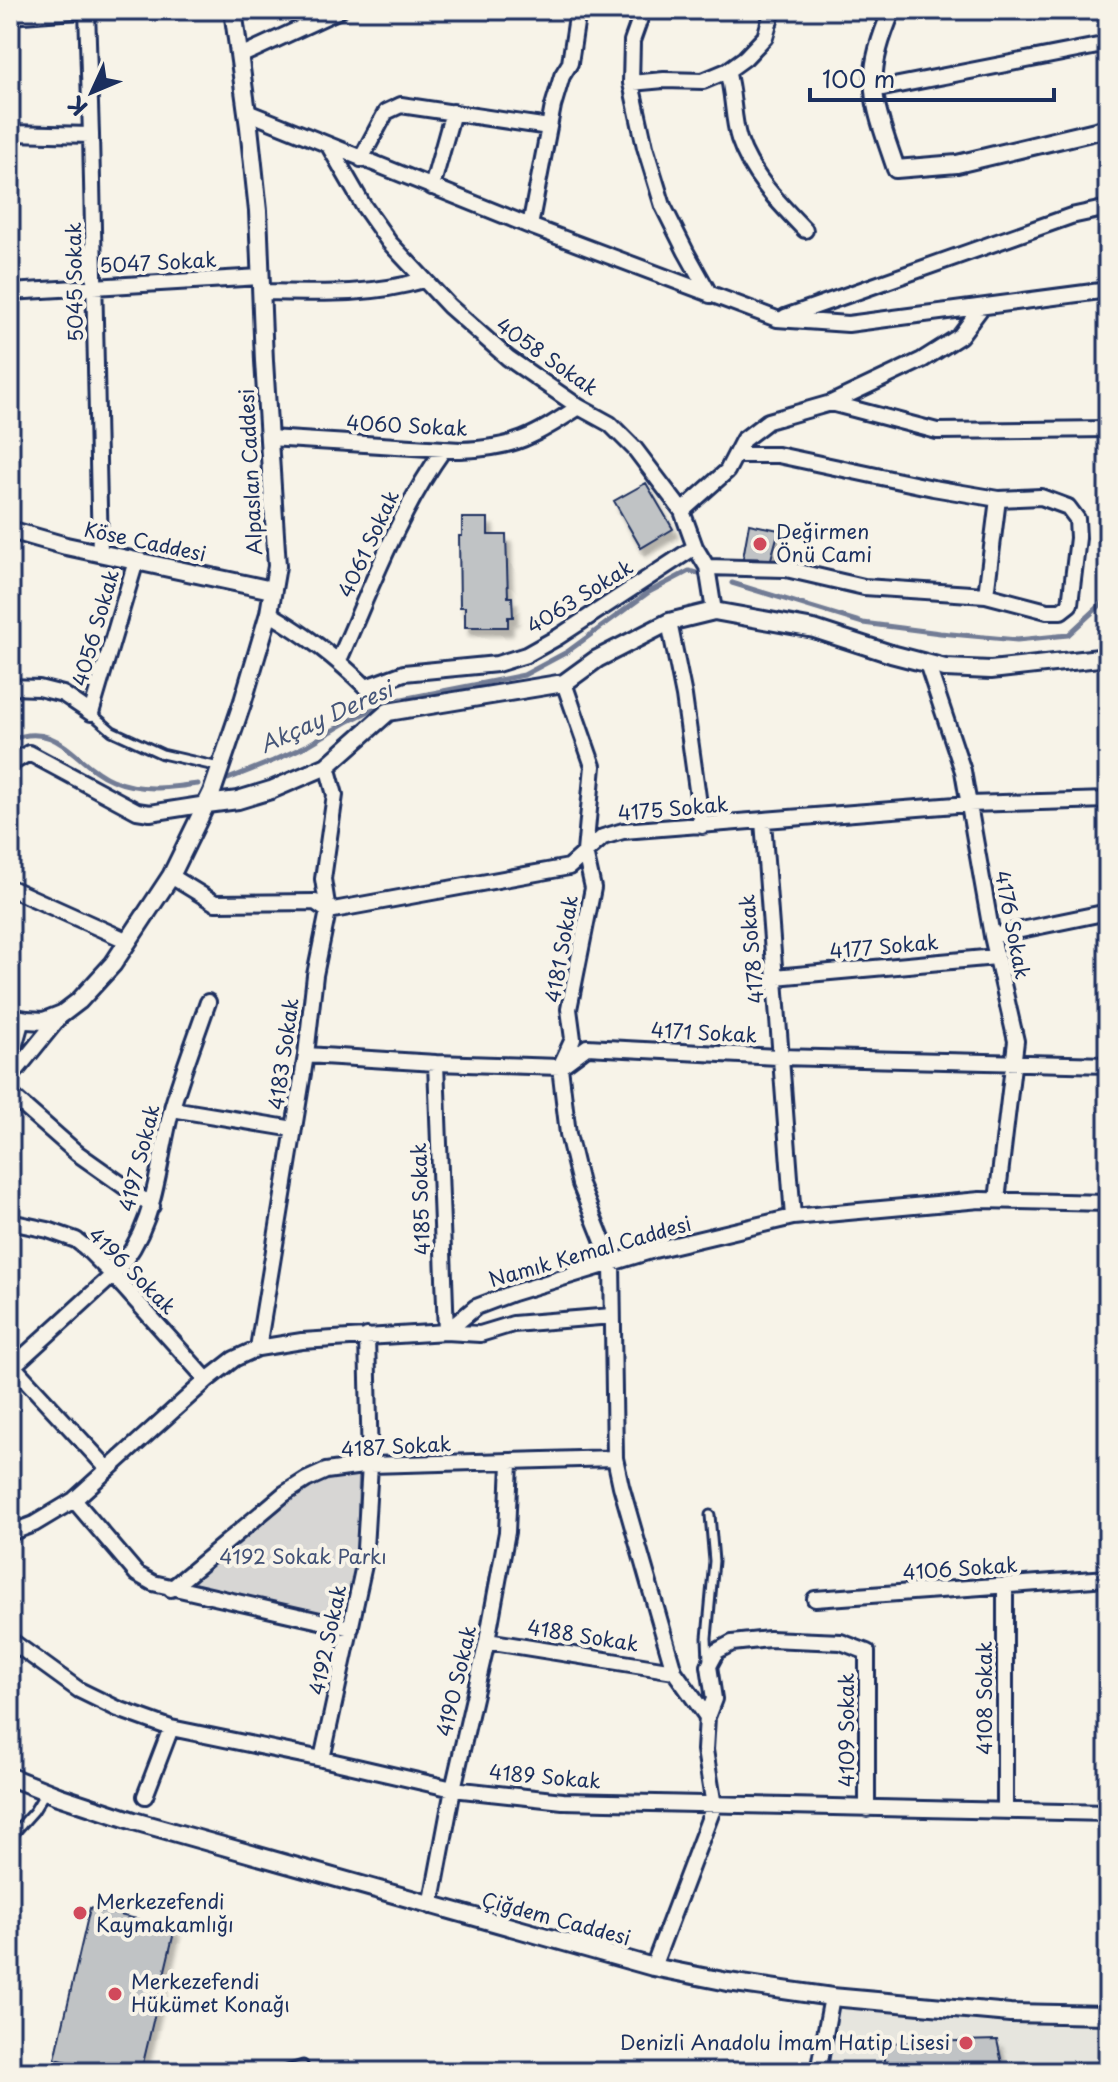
<svg xmlns="http://www.w3.org/2000/svg" width="1118" height="2082" viewBox="0 0 1118 2082" font-family="'Playpen Sans',sans-serif">
<style>
.built{fill:#e6e5de}
.green{fill:#d7d6d4;stroke:#798299;stroke-width:2}
.lines{fill:none;stroke-linecap:round;stroke-linejoin:round}
.stream{stroke:#727c95;stroke-width:5}
.building{fill:#c0c3c5;stroke:#1b2f5e;stroke-width:2;filter:url(#shadow)}
.service-casing{stroke:#1b2f5e;stroke-width:13}
.minor-casing{stroke:#1b2f5e;stroke-width:20}
.tertiary-casing{stroke:#1b2f5e;stroke-width:22}
.service{stroke:#f7f3e8;stroke-width:7}
.minor{stroke:#f7f3e8;stroke-width:14}
.tertiary{stroke:#f7f3e8;stroke-width:16}
.poi-dot{fill:#d1495b;stroke:#f7f3e8;stroke-width:3}
.labels{text-anchor:middle;stroke-width:8;stroke-linejoin:round;paint-order:stroke}
.street-label{font-size:20px;fill:#1b2f5e;stroke:#f7f3e8}
.poi-label{font-size:20px;fill:#1b2f5e;stroke:#f7f3e8;text-anchor:start}
.park-label{font-size:20px;fill:#415076;stroke:#f7f3e8}
.water-label{font-size:22px;font-style:italic;fill:#465679;stroke:#f7f3e8}
</style>
<defs>
<filter id="shadow"><feDropShadow dx="4.5" dy="8" stdDeviation="2" flood-color="#0004"/></filter>
</defs>
<rect width="100%" height="100%" fill="#f7f3e8"/>
<filter id="ink" filterUnits="userSpaceOnUse"><feTurbulence type="fractalNoise" baseFrequency=".0125" numOctaves="2"/><feDisplacementMap in="SourceGraphic" scale="16" xChannelSelector="R" yChannelSelector="G"/><feConvolveMatrix kernelMatrix="1 2 1 2 8 2 1 2 1" color-interpolation-filters="sRGB"/></filter>
<g filter="url(#ink)">
<path class="built" d="M832 1997 1108 2014V2072H818Z"/>
<path class="green" d="M354 1474 359 1477 357 1562 346 1612 337 1618 331 1617 197 1588 192 1582 294 1497 327 1477Z"/>
<g class="lines">
<path class="stream" d="M732 583 863 623 940 633 1017 640 1068 635 1108 598
M10 740C59 719 75 765 112 780 141 792 168 788 198 784
M228 779 273 761 308 745 347 722 387 702 524 675 567 652 649 592 689 571 696 573"/>
</g>
<path class="building" d="M646 483 673 529 641 548 614 501Z
M462 518H488V535H506L508 597H512L513 617H508V627H465V607H460L459 536H462Z
M749 524 779 530 771 559 743 558Z
M90 1908 175 1928 141 2072H112L55 2059Z
M997 2040 1003 2068 925 2065V2072H884V2043Z"/>
<g class="lines">
<defs>
<path id="service" d="M91 713 112 731 162 754 219 767
M708 1660 707 1638 714 1561 710 1515
M10 1838 34 1811 46 1791
M204 2072 206 2070 237 2072
M267 2072 284 2071 303 2065"/>
<path id="minor" d="M87 10 91 135 100 553
M643 10 632 41 631 83 645 147 663 206 686 252 710 295
M10 16 88 10
M240 56 340 10
M727 71C734 93 732 117 739 139 751 175 779 203 805 230
M631 83 664 80 703 81 727 71 745 58 765 37 773 10
M873 90 1108 44
M247 112 530 226 777 319 848 324 1108 290
M10 133 91 135
M329 146 363 205 389 242 449 306 508 358 579 407 610 424 635 449 682 511 695 547 707 567 714 611
M361 159 386 112 401 105 549 127
M432 187 453 112
M530 226 553 106 562 76 570 63 578 10
M10 292 260 277
M261 292C315 293 371 296 423 280
M785 317 1071 216 1108 208
M831 403 937 431 1108 429
M269 438 460 450C516 448 534 436 579 407
M682 511 727 471 743 440 768 421 831 403 922 360 960 336 981 308
M707 567 786 569 864 587 986 595 1047 611H1061L1070 604 1078 538 1077 519 1068 507 1041 497 998 499 933 488 778 455H736
M986 595 998 499
M269 613C307 636 334 656 366 687L404 673 497 664 526 655 558 637 695 547
M669 622 684 696 702 826
M339 660C371 588 398 513 444 449
M927 663 963 771 992 936 1016 1041 997 1200
M564 683 593 766 585 852 593 888 569 1009 573 1039 560 1067 568 1134 580 1184 612 1264 615 1458 621 1486 674 1671 707 1717 705 1750 714 1806 653 1967
M10 687 39 688 63 694 91 713 136 561
M10 764 29 753 137 811 150 813 207 804
M763 821 793 1217
M171 876 215 903 315 902 328 911 569 867 603 837 623 831 969 804 1108 800
M10 888 128 941
M992 936 1108 912
M775 977 996 957
M306 1055 436 1063 560 1067 587 1047 779 1057 1108 1065
M10 1061 22 1019
M436 1063 446 1332 480 1334 513 1324 612 1316
M10 1078 62 1014
M10 1094 77 1153 152 1206
M172 1109 294 1129
M10 1222 48 1230 76 1240 85 1247 113 1275 207 1380
M258 1348 306 1055 315 975 328 911 323 879 335 795 327 766
M13 1366 108 1469
M10 1369 113 1275C158 1226 156 1168 172 1108 182 1073 196 1037 208 1002
M74 1500 137 1574 153 1583 351 1628
M10 1533 34 1524 74 1500 207 1380 234 1359 258 1348 302 1341 446 1332 476 1307 513 1293 654 1250 793 1217 980 1200 1108 1203
M171 1589 284 1494 306 1480 326 1471 370 1465 615 1458
M815 1599 1108 1578
M10 1640 79 1690 118 1709 171 1728 322 1759 453 1789 563 1801 1108 1813
M487 1641 674 1671
M707 1717 714 1699 709 1666 717 1651 732 1643 769 1639 841 1642 867 1652V1809
M322 1759 364 1565 370 1465 367 1336
M145 1796 171 1728
M1005 1811V1586
M431 1906 453 1789 487 1641 507 1532 510 1463
M818 2072 832 1997"/>
<path id="tertiary" d="M892 10C882 34 871 63 874 90 875 112 889 147 896 169L957 164 1108 128
M10 530 66 546 272 590
M207 804 238 800 271 790 327 766 388 712 564 683 597 659 669 622 714 611 814 629 891 654 945 668 991 670 1108 657
M10 1017 27 1020 44 1021 62 1014 79 1001 113 964 171 876 212 792 243 701 269 613 277 566 264 361 258 211 249 127 233 10
M10 1777 58 1796 134 1821 653 1967 728 1982 832 1997 1010 2013 1108 2015"/>
</defs>
<use href="#service" class="service-casing"/>
<use href="#minor" class="minor-casing"/>
<use href="#tertiary" class="tertiary-casing"/>
<use href="#service" class="service"/>
<use href="#minor" class="minor"/>
<use href="#tertiary" class="tertiary"/>
</g>
</g>
<g class="poi-dot">
<circle cx="760" cy="544" r="8"/>
<circle cx="80" cy="1913" r="8"/>
<circle cx="115" cy="1994" r="8"/>
<circle cx="966" cy="2043" r="8"/>
</g>
<g class="labels">
<g class="street-label">
<text transform="translate(158 263) rotate(-3)" y="7">5047 Sokak</text>
<text transform="translate(75 282) rotate(-91)" y="7">5045 Sokak</text>
<text transform="translate(547 357) rotate(35)" y="7">4058 Sokak</text>
<text transform="translate(407 426) rotate(3)" y="7">4060 Sokak</text>
<text transform="translate(251 472) rotate(-93)" y="7">Alpaslan Caddesi</text>
<text transform="translate(145 542) rotate(12)" y="7">Köse Caddesi</text>
<text transform="translate(369 544) rotate(-65)" y="7">4061 Sokak</text>
<text transform="translate(580 597) rotate(-32)" y="7">4063 Sokak</text>
<text transform="translate(96 628) rotate(-74)" y="7">4056 Sokak</text>
<text transform="translate(673 809) rotate(-5)" y="7">4175 Sokak</text>
<text transform="translate(1012 925) rotate(79)" y="7">4176 Sokak</text>
<text transform="translate(884 947) rotate(-5)" y="7">4177 Sokak</text>
<text transform="translate(562 949) rotate(-80)" y="7">4181 Sokak</text>
<text transform="translate(752 949) rotate(-95)" y="7">4178 Sokak</text>
<text transform="translate(704 1033) rotate(3)" y="7">4171 Sokak</text>
<text transform="translate(284 1054) rotate(-82)" y="7">4183 Sokak</text>
<text transform="translate(140 1158) rotate(-76)" y="7">4197 Sokak</text>
<text transform="translate(421 1199) rotate(-92)" y="7">4185 Sokak</text>
<text transform="translate(590 1252) rotate(-16)" y="7">Namık Kemal Caddesi</text>
<text transform="translate(132 1271) rotate(45)" y="7">4196 Sokak</text>
<text transform="translate(396 1447) rotate(-3)" y="7">4187 Sokak</text>
<text transform="translate(960 1569) rotate(-4)" y="7">4106 Sokak</text>
<text transform="translate(583 1636) rotate(9)" y="7">4188 Sokak</text>
<text transform="translate(328 1640) rotate(-78)" y="7">4192 Sokak</text>
<text transform="translate(457 1681) rotate(-77)" y="7">4190 Sokak</text>
<text transform="translate(985 1698) rotate(-90)" y="7">4108 Sokak</text>
<text transform="translate(847 1730) rotate(-90)" y="7">4109 Sokak</text>
<text transform="translate(545 1777) rotate(5)" y="7">4189 Sokak</text>
<text transform="translate(556 1919) rotate(15)" y="7">Çiğdem Caddesi</text>
</g>
<g class="poi-label">
<text x="776" y="539">Değirmen<tspan x="776" dy="23">Önü Cami</tspan></text>
<text x="96" y="1909">Merkezefendi<tspan x="96" dy="23">Kaymakamlığı</tspan></text>
<text x="131" y="1989">Merkezefendi<tspan x="131" dy="23">Hükümet Konağı</tspan></text>
<text x="950" y="2050" text-anchor="end">Denizli Anadolu İmam Hatip Lisesi</text>
</g>
<g class="park-label">
<text x="303" y="1564">4192 Sokak Parkı</text>
</g>
<g class="water-label">
<text transform="translate(326 717) rotate(-24)" y="8">Akçay Deresi</text>
</g>
</g>
<rect width="1118" height="2082" fill="none" stroke="#f7f3e8" stroke-width="40"/>
<rect x="20" y="20" width="1078" height="2042" fill="none" stroke="#1b2f5e" stroke-width="3" filter="url(#ink)"/>
<g transform="translate(92 92) rotate(226)" stroke="#f7f3e8" stroke-width="6" paint-order="stroke">
<path d="M0-6L14 30L0 20L-14 30Z" fill="#1b2f5e"/>
<text y="-12" font-size="22" font-weight="bold" text-anchor="middle" fill="#1b2f5e">K</text>
</g>
<path d="M810 88v12h244v-12" fill="none" stroke="#1b2f5e" stroke-width="4"/>
<text x="822" y="88" font-size="24" fill="#1b2f5e" stroke="#f7f3e8" stroke-width="6" paint-order="stroke">100 m</text>
</svg>
